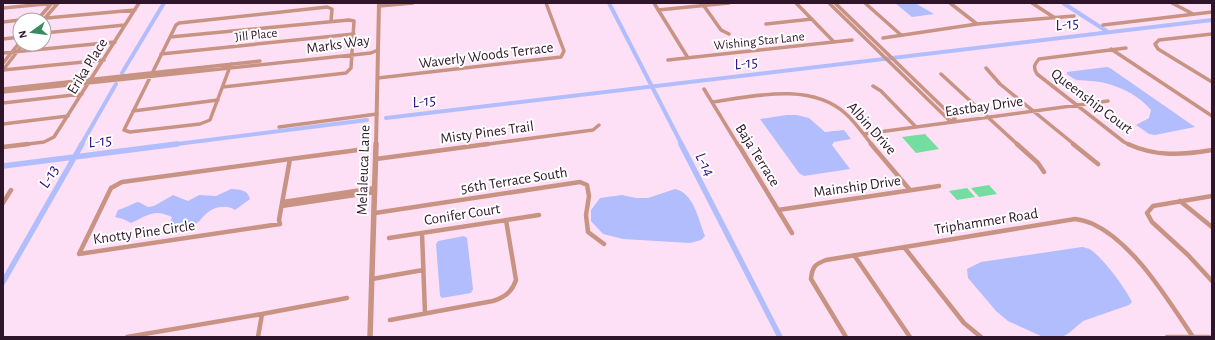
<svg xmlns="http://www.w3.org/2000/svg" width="1215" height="340" viewBox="0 0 1215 340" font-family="'Alegreya Sans',sans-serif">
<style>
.green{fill:#73de9f}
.water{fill:#b1bdfd}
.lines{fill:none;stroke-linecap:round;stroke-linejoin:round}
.canal-far1{stroke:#b1bdfd;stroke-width:4}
.canal{stroke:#b1bdfd;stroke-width:5.5}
.minor-far1{stroke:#c99384;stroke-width:3.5}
.minor{stroke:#c99384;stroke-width:4.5}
.tertiary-far1{stroke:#c99384;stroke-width:4}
.tertiary{stroke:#c99384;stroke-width:5.5}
.labels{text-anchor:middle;stroke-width:4;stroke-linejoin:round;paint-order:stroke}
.far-street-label{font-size:13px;fill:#2f1529;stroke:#fff}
.street-label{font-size:15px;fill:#2f1529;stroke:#fff}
.water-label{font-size:16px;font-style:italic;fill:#220485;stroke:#fff}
</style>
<rect width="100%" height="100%" fill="#fde0f5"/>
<path class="green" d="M925 134 939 149 916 153 902 137Z
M989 185 997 194 979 197 971 188Z
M967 188 975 197 957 200 949 191Z"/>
<path class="water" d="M895 3H915L934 14 912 17Z
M1107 67 1110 68 1195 127 1155 135 1149 134 1136 125 1149 118 1151 110C1137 93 1112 82 1090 81 1078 80 1077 82 1067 74V72Z
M787 115H797L809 118 825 132 844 130 851 139 834 142 832 145 850 169 804 176 799 173 760 119Z
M231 189C241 190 247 189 250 199L235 210C226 204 213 207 206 214 202 217 200 221 197 223 191 227 176 228 169 228L172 217C153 208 147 216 131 223L123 219 115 217 118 210C123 209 136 202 138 202 140 202 145 206 148 207L154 206 173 195 188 201 199 195 216 196Z
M675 189C694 193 698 219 705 236L701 240 690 243 623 239 603 234 591 221V210L600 198 622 195 636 198H648Z
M464 236 467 238 473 289 471 293 442 298 440 296 436 244 438 241Z
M1082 247C1085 248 1089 248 1091 250 1103 258 1126 289 1132 302L1129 305 1083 321 1069 333 1062 337H1043L1008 321 996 311 968 278 967 269 981 262Z"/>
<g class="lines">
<path class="canal-far1" d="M609 3 682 145
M1063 3 1108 32
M122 73 164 3
M386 118 1212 20
M81 145 116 84
M169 145 367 120"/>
<path class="canal" d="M681 144 780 337
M3 166 177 144
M3 282 82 144"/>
<path class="minor-far1" d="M654 3 688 58
M796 3 834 42
M829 3 949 120 953 121
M835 3 955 119V122
M865 3 901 35
M950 3 977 24
M1032 3 1055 18
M1172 3 1193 14
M379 6 413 3
M704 6 721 30 729 34
M3 8 56 3
M658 10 729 3
M45 18 58 3
M38 19 52 3
M25 20 135 10
M3 22 20 20
M766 24 812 19
M1103 25 1212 12
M44 33 125 25
M1212 34 1159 40 1155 44 1158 49 1212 82
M170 37 349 20 354 21 351 68 346 73 223 87
M883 38 977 24 1074 16
M3 39 20 37
M1126 48 1039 59C1034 65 1033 67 1037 74L1124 142 1130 145
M1111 49 1212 116
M3 53 115 42
M161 54 354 34
M668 60 852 40
M3 63 20 42
M231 64 210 120 200 124 130 132 124 130 176 25 179 23 327 7 332 9 331 21
M986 68 1000 84 1075 145
M3 70 104 60
M3 70 23 44
M941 74 1018 145
M378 78 561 57 564 51 546 3
M873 86 881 91 916 127
M3 89 260 61
M704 89 738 145
M3 92 371 53 378 50
M712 102C754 96 811 82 846 114 856 123 864 135 872 145
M3 103 82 94
M133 111 218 100
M3 124 68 116
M279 127 377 114
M864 134 1108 101
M20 145 44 142 54 137 139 3
M481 145 593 130 599 125"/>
<path class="minor" d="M738 144 792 233
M871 144 910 190
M1017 144 1038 163 1044 172
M1073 144 1098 164
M1128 144C1156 157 1182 155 1212 150
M3 147 28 144
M290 159 279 220 280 224 79 254 111 188 122 182Z
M290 159 358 150
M376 159 488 144
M1212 196 1153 206 1147 213 1152 222 1188 255 1212 281
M1180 201 1212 227
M283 202 375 188
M3 203 11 190
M282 206 375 192
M778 210 939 186
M375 213 580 182 587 185 589 196 586 215 588 232 604 244
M422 233 425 313
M389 238 539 215
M904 247 964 323 981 337
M854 255 910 337
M372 279 423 270
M262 314 347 298
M390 320 493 301C505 297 512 292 516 280L506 220
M127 337 262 314 258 337
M846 337 811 279C812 267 815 264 826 260L1075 219C1081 220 1087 221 1093 224 1134 243 1168 300 1193 337
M1167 337H1209"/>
<path class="tertiary-far1" d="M376 145 379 3"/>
<path class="tertiary" d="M370 337 376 144"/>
</g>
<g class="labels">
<g class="far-street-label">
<text transform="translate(256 34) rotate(-6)" y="5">Jill Place</text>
<text transform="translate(759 40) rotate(-6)" y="5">Wishing Star Lane</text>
</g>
<g class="street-label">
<text transform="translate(338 44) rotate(-8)" y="5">Marks Way</text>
<text transform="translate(486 55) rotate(-7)" y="5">Waverly Woods Terrace</text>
<text transform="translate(87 66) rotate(-58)" y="5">Erika Place</text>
<text transform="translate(1092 101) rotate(37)" y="5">Queenship Court</text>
<text transform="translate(984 106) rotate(-8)" y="5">Eastbay Drive</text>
<text transform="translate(872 128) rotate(48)" y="5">Albin Drive</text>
<text transform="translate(487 132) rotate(-8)" y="5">Misty Pines Trail</text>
<text transform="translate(758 155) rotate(58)" y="5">Baja Terrace</text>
<text transform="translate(363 170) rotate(-88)" y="5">Melaleuca Lane</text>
<text transform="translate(514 180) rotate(-9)" y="5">56th Terrace South</text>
<text transform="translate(857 186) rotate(-8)" y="5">Mainship Drive</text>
<text transform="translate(462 214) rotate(-9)" y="5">Conifer Court</text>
<text transform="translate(986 221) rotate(-9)" y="5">Triphammer Road</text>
<text transform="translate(144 232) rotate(-8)" y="5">Knotty Pine Circle</text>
</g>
<g class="water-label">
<text transform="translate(1067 23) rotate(-7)" y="6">L-15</text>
<text transform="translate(746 62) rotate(-7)" y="6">L-15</text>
<text transform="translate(424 100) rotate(-7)" y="6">L-15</text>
<text transform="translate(100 140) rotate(-7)" y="6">L-15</text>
<text transform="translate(706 164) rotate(63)" y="6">L-14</text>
<text transform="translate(48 176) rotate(-60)" y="6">L-13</text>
</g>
</g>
<rect width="1215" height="340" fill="none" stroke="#2f1529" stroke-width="8"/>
<g transform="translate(32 32) rotate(256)"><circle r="19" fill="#ffffff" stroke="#aca1a9"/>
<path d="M0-3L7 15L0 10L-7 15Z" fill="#398b5d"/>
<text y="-6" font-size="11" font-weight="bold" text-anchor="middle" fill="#2f1529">N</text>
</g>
</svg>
